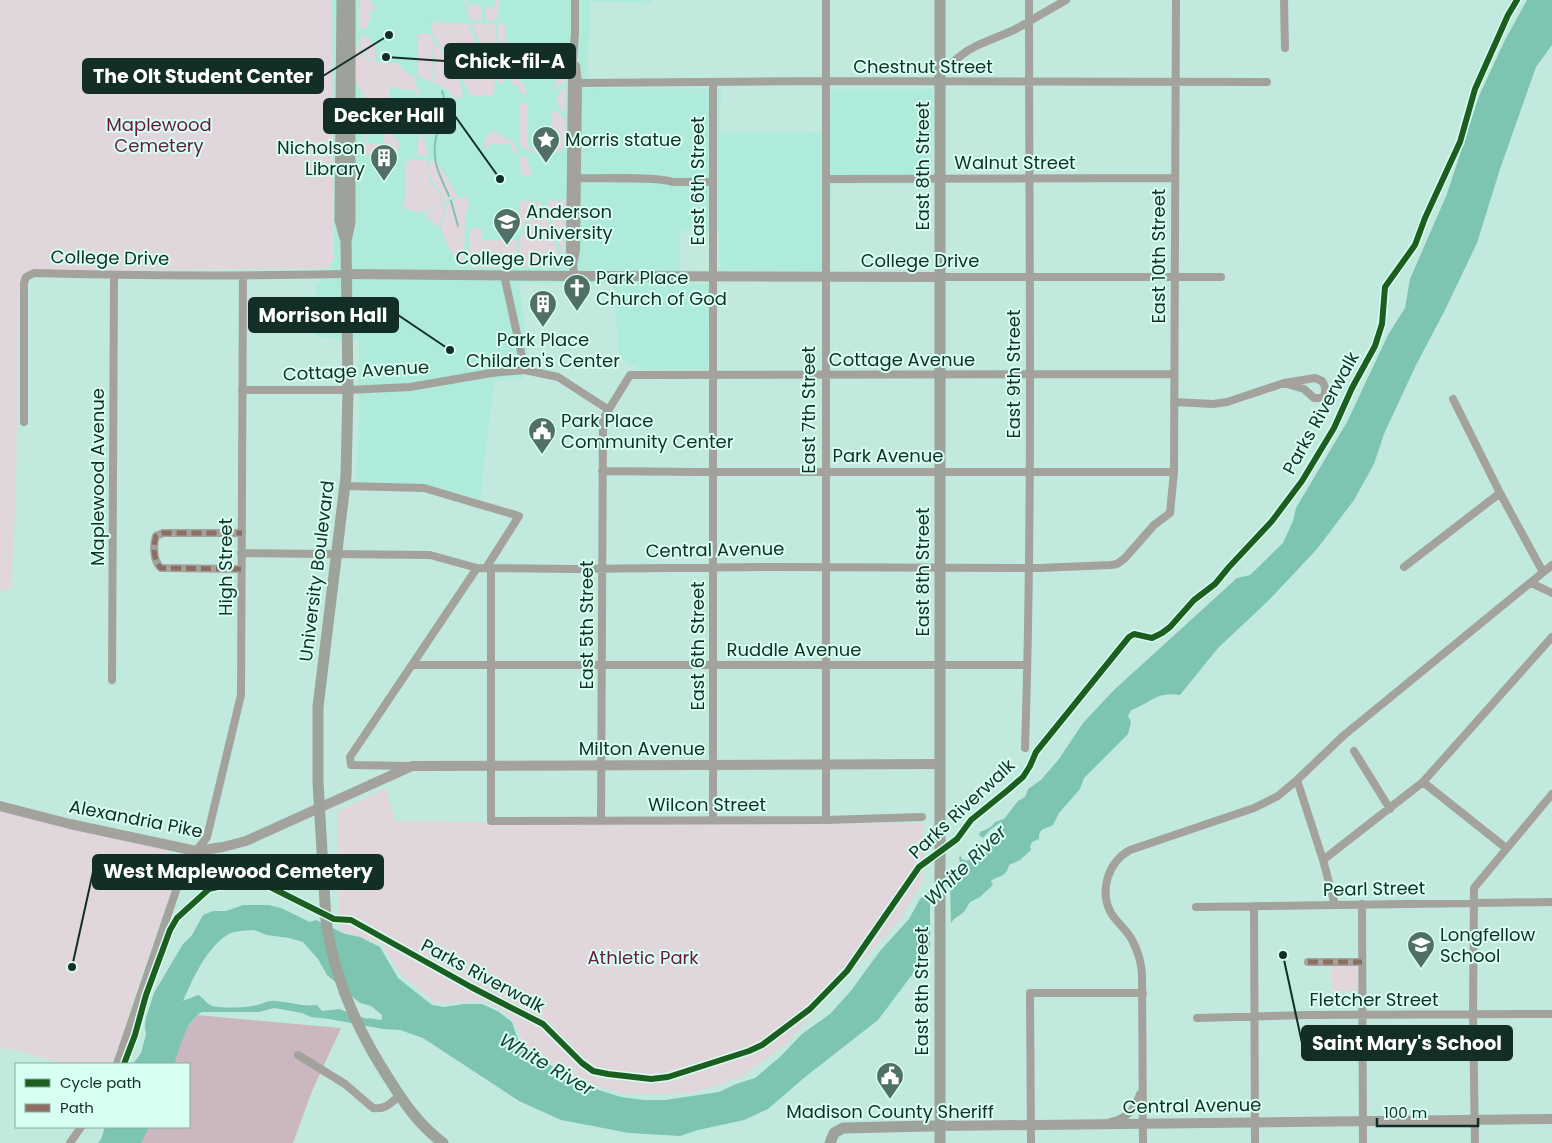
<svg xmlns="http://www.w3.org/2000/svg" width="1552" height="1143" viewBox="0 0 1552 1143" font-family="Poppins,sans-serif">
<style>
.built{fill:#aeebda}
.green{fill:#e0d6db;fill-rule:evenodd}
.forest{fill:#cbb7c0}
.water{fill:#7dc4b1;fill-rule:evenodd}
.pier{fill:#c2e9de}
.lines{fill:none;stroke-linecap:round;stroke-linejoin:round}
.stream{stroke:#7dc4b1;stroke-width:2}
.minor{stroke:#a3a29d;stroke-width:8}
.tertiary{stroke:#a3a29d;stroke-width:10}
.secondary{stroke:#9da29a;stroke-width:11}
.quiet{stroke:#8d6e63;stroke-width:5;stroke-dasharray:10 5;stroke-linecap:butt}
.cycleway-casing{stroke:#d7fff2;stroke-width:9}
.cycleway{stroke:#1b5e20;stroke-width:6}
.labels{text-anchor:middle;stroke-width:4;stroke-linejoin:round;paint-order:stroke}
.street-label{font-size:18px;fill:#122e27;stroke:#d7fff2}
.park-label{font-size:18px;fill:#691941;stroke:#d7fff2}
.poi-label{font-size:18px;fill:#122e27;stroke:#d7fff2;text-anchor:start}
.water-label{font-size:19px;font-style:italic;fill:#194037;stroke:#d7fff2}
.leader{fill:none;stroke:#122e27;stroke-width:2}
.callout-dot{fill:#122e27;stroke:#d7fff2;stroke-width:2}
.callout{fill:#122e27;stroke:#122e27;stroke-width:2}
.callout-label{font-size:19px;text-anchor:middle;font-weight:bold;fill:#fff}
</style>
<rect width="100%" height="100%" fill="#c2e9de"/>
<path class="built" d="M332 0H652V3L590 2 587 88 721 89 720 133 830 132 831 89H933L932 185 831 184 830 271H720L719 230 680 231V284H709L708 369H641L619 358 614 283H519L528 353 523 379 494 381 480 499 424 484 359 483 356 477 359 430V340L316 337V287L334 260Z"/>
<path class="green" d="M0 0H332L334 260 327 268 34 271C25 271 22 273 19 282L16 489 11 590H0Z
M360 0H370L376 10 370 11V22H367V28H359Z
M465 0H468V5H482V20H470Z
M496 0H500L496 21 486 20V7H496Z
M432 22 468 23 479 51 495 82 494 95 471 96 456 67 431 32Z
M471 23 496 24 495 71 492 70Z
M498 24H505V53H498Z
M427 33 430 34 433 39 432 60 435 84 418 76V34Z
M360 37H370V42L375 43V59C362 57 360 48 360 37Z
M434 41C446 55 465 79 462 98H455L444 87 436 84 434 60Z
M358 43C360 53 365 59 375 60V62L398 63 405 71 416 79 417 89 420 92V100L419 97H417L416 90H402L401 88H390V101L365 98 356 82V47Z
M498 55H550L551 56 552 63H519L518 66H515V79C523 81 527 86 527 94H522L519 87 511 83V79H504V83H500L498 81Z
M556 55H567L566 81 560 85 556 89H552V88L556 87 555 57Z
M566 86 565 113C554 106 555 93 566 86Z
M527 102V147L537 148V152H533L523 148 519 141V107L522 103Z
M552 111H556L565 119V145L561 152H541V148L552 147Z
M365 117H390V134L399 141 398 155H365ZM383 128V144H368V129Z
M421 130 428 152 427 157 418 155V142Z
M491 131H493L515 143 518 154H516V151H513L510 144H489V148H484L485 139Z
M526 156 532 175H521L520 157Z
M411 159 427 161 430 179 429 181 442 196 444 202C429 210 417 218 401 204V202H406V162Z
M429 161H437L458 196 445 201C442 191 432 185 430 174 429 170 429 166 429 161Z
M465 196 468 200 469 208 465 212 464 265 463 268C455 257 439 237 442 223 443 216 446 210 446 203Z
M565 200 564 259V260L547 206 548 201Z
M520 201H537L521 231 520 229Z
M539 201H541L562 265 559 267H520V239Z
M444 203C445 213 439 220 440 230L428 217 423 214Z
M472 228H481L482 240H517L516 267 472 268 470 265V230Z
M386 788 395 821 923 824 924 879 900 920 787 1043 741 1077 694 1093 624 1094 571 1078 525 1045 511 1017 484 1001 435 1003 401 974 382 945 339 930 337 812Z
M0 810 165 849C178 858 179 865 175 880L132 1003 120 1046 112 1064H62L21 1051 0 1048Z
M1357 964V991H1332V965Z"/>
<path class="forest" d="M196 1015 341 1028 312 1091 293 1143H115L125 1127H189V1064H165Z"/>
<path class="water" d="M1527 0H1552V45L1536 67 1500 169 1477 243 1445 310 1415 367 1384 434 1374 464 1354 500 1317 549 1268 601 1218 648 1180 695C1156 691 1151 703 1131 710L1128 716 1131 722 1128 734 1084 778 1080 789 1059 813 1053 825C1046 829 1038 828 1039 839L1032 842 1030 847 1031 850 1020 860 1009 865C1006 877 1001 875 992 880L991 881 993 885 980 897 970 902 964 912 954 919 878 1020 805 1077 768 1109 744 1120 698 1130 680 1136 629 1133 561 1120 519 1101 423 1038 400 1030 383 1029 329 1019 311 1017 302 1013 274 1008 259 1012H202C186 1020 180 1048 174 1064H133L141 1053 146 1034 145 1027 146 1018 154 993 183 944 192 935 203 915 213 911H226L243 905H269L281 908 310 922 316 920 345 934 360 937 380 947 398 978 432 1005 444 1007 464 1004H482L499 1012 512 1022 517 1037 524 1048 534 1053 567 1077 583 1085 621 1097 644 1100H665L719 1092 736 1084 755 1078 780 1057 802 1034 830 1014 850 992 880 951 909 919 920 899 952 872 956 871 960 864 959 857 961 856 962 860 964 859 966 861C976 857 978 851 985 845 990 840 996 836 1000 831 1003 828 1002 827 1002 823L1001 822 990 830 983 838 979 835 981 831H983L992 826 995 822 1004 819 1018 801 1025 797 1028 789 1041 780 1059 759 1083 723 1114 690 1237 578 1250 575 1283 543 1293 521 1296 508 1347 422 1388 335 1405 308 1410 279 1447 194 1479 96 1505 40ZM254 930 267 935 289 938 303 942 318 959 327 975 360 1003 371 1006 382 1015V1019L380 1020 369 1018 367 1019 339 1009 322 1011 317 1005C305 1007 289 1002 275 1001 268 1000 263 1004 257 1005 246 1008 219 1009 210 1005 205 1002 203 997 198 995L183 1001C193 978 206 949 227 935 234 930 246 931 254 930Z
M105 1127H149L141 1143H98L101 1139Z"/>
<path class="pier" d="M950 870 951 928 930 956V887Z"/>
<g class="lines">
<path class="stream" d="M442 91C449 107 436 128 435 144 433 166 441 177 449 196
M451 201 458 226"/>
<path class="minor" d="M826 0V820
M1284 0 1285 48
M941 71 967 51 978 45 1014 30 1066 0
M579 83 826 81 1267 82
M572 178C590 179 661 176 672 182H713
M826 179 1175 178
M574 261 576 250 578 83 576 66
M504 275 525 370
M574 276 573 263 570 251 572 75 575 33V0
M940 277H1221
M1315 378 1322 381C1326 387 1327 393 1322 398H1314L1304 389 1284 383Z
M242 390H348L410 387 491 373 525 370 558 377 609 410
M1453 399 1500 493 1543 572
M1174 402 1213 404 1227 402 1284 383
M24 422V283L26 277 34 273C138 276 242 276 346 274
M602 471 695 472H1174
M345 486 424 488 519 516 486 568
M241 553 430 555 477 568 575 569 774 567 1039 568 1111 565 1117 564 1125 558 1154 525 1170 513 1174 472 1176 0
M1404 567 1500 493
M491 568V821L826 820 922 817
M241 569 161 568C153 561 153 546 156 536L163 533H242
M1531 583 1552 593
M412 665H1027
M112 680 114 276
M1025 748C1033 499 1029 249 1029 0
M1354 751 1390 809
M409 766 351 765 350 757 477 568
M1297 780 1323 860 1335 905
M1423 782 1506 848
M601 820 603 419 630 375 1174 374
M713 820V82
M1323 860 1423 782 1552 637
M1362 904 1363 1143
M1254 906 1255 1143
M1196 907 1552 902
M1308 962H1362
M1197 1018 1308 1015 1552 1014
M298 1055 345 1084 373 1108C385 1110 391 1103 399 1096
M117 1064 184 867 207 837 241 695 243 276
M1111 1122C1127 1118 1135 1110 1140 1094
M70 1143 81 1127
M1031 1143 1030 993H1143
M1143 1143 1142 973C1141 962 1138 951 1132 940 1127 930 1117 923 1111 913 1099 891 1108 862 1130 850L1254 808 1278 796 1297 780 1343 736 1552 565
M1475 1143 1473 1014 1474 888 1552 794"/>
<path class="tertiary" d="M346 274 574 276 940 277
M0 806 70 824 196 851 223 847 246 841 412 766 940 764
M940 1119V1126L1552 1119"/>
<path class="secondary" d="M342 0 340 220 345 238
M350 0V222L346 241 348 390 346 476 318 707V782L326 920C334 978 357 1030 389 1079 404 1103 419 1125 443 1143
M940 1118V0
M830 1143 834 1133 843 1128 929 1126H940V1143"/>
<path class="quiet" d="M241 569 161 568C153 561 153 546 156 536L163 533H242
M1308 962H1362"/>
<defs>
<path id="cycleway" d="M124 1064 135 1035 146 995 170 930 177 918 209 889 248 880H254L264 884 334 919 351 920 471 987 543 1024 582 1063 593 1071 608 1074 651 1079 668 1077 749 1051 762 1045 810 1009 847 971 919 867 957 839 971 820 1008 790 1023 777 1030 766 1036 752 1129 637 1134 634 1152 638 1162 633 1170 627 1194 600 1215 584 1229 567 1272 521 1302 481 1334 428 1352 388 1375 346 1382 324 1385 287 1415 245 1425 218 1460 142 1475 89 1508 15 1517 0"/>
</defs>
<use href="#cycleway" class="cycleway-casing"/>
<use href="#cycleway" class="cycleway"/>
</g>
<defs>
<symbol id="sight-pin" viewBox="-11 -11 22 30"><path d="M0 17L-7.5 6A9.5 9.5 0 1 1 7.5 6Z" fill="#506f67" stroke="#d7fff2"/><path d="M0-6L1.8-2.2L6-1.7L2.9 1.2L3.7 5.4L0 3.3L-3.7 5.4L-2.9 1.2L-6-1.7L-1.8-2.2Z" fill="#fff"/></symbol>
<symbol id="building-pin" viewBox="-11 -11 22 30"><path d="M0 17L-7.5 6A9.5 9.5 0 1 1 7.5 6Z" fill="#506f67" stroke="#d7fff2"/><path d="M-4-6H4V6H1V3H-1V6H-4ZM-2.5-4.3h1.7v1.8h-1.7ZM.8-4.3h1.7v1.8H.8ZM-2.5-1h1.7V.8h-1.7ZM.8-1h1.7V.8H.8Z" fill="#fff"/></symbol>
<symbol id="university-pin" viewBox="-11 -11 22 30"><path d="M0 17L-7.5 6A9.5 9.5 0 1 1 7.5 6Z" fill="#506f67" stroke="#d7fff2"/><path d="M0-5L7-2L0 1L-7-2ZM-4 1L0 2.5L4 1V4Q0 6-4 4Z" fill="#fff"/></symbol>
<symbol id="church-pin" viewBox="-11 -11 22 30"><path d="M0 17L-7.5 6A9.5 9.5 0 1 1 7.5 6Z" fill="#506f67" stroke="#d7fff2"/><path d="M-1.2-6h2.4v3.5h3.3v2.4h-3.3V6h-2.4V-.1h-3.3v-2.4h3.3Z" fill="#fff"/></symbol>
<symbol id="civic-pin" viewBox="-11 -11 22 30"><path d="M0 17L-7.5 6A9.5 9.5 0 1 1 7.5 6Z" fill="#506f67" stroke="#d7fff2"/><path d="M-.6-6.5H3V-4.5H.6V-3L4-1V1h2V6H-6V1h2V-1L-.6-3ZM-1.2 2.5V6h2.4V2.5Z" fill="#fff"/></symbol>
<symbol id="school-pin" viewBox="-11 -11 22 30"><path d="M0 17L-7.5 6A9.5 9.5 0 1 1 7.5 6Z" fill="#506f67" stroke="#d7fff2"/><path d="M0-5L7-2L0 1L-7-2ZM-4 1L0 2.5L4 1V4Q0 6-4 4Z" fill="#fff"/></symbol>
</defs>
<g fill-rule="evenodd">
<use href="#sight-pin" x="530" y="124" width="32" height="43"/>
<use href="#building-pin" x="368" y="142" width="32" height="43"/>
<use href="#university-pin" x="491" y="206" width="32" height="43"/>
<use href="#church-pin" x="561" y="272" width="32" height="43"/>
<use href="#building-pin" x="527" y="288" width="32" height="43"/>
<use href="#civic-pin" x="526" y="415" width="32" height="43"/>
<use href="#school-pin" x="1405" y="929" width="32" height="43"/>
<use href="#civic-pin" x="874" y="1060" width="32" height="43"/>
</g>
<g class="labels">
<g class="street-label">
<text x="923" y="73">Chestnut Street</text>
<text x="1015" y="169">Walnut Street</text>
<text transform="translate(923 166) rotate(-90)" y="6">East 8th Street</text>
<text transform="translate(698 181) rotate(-90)" y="6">East 6th Street</text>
<text transform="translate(1159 256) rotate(-90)" y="6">East 10th Street</text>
<text transform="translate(110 258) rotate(1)" y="6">College Drive</text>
<text transform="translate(515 259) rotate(1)" y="6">College Drive</text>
<text x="920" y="267">College Drive</text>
<text x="902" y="366">Cottage Avenue</text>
<text transform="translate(356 371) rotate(-3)" y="6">Cottage Avenue</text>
<text transform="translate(1014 374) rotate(-90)" y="6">East 9th Street</text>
<text transform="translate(809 410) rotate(-90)" y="6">East 7th Street</text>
<text transform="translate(1321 413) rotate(-61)" y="6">Parks Riverwalk</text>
<text x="888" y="462">Park Avenue</text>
<text transform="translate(98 477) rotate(-90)" y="6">Maplewood Avenue</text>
<text transform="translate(715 550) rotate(-1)" y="6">Central Avenue</text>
<text transform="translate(226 567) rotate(-90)" y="6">High Street</text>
<text transform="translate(317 571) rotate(-83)" y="6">University Boulevard</text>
<text transform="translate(923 572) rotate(-90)" y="6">East 8th Street</text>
<text transform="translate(587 625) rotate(-90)" y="6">East 5th Street</text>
<text transform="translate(698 646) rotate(-90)" y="6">East 6th Street</text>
<text x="794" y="656">Ruddle Avenue</text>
<text x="642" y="755">Milton Avenue</text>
<text x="707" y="811">Wilcon Street</text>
<text transform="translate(962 809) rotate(-43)" y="6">Parks Riverwalk</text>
<text transform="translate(136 819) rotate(11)" y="6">Alexandria Pike</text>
<text transform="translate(1374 889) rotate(-1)" y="6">Pearl Street</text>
<text transform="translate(483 976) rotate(28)" y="6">Parks Riverwalk</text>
<text transform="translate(922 991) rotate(-90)" y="6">East 8th Street</text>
<text x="1374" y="1006">Fletcher Street</text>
<text transform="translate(1192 1106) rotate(-1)" y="6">Central Avenue</text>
</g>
<g class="park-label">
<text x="159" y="131">Maplewood<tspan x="159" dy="21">Cemetery</tspan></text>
<text x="643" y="964">Athletic Park</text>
</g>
<g class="poi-label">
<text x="565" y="146">Morris statue</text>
<text x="365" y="154" text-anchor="end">Nicholson<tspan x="365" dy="21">Library</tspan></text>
<text x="526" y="218">Anderson<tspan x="526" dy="21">University</tspan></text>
<text x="596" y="284">Park Place<tspan x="596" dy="21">Church of God</tspan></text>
<text x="543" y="346" text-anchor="middle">Park Place<tspan x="543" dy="21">Children's Center</tspan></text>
<text x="561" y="427">Park Place<tspan x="561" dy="21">Community Center</tspan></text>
<text x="1440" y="941">Longfellow<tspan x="1440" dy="21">School</tspan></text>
<text x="890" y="1118" text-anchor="middle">Madison County Sheriff</text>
</g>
<g class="water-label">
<text transform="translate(965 865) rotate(-44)" y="7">White River</text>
<text transform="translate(547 1064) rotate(30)" y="7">White River</text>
</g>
</g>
<path class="leader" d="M386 57L445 61M389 35L323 76M500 179L455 116M450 350L398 315M72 967L93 872M1283 955L1302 1043"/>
<g class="callout-dot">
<circle cx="386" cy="57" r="5"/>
<circle cx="389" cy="35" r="5"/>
<circle cx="500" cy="179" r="5"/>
<circle cx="450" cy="350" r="5"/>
<circle cx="72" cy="967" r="5"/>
<circle cx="1283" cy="955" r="5"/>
</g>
<g class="callout">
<rect x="445" y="44" width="130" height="34" rx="5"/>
<rect x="83" y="59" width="240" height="34" rx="5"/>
<rect x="324" y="99" width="131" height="34" rx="5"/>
<rect x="249" y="298" width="149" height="34" rx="5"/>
<rect x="93" y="855" width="290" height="34" rx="5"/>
<rect x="1302" y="1026" width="210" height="34" rx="5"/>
</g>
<g class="callout-label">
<text x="510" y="68">Chick-fil-A</text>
<text x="203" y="83">The Olt Student Center</text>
<text x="389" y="122">Decker Hall</text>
<text x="323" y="322">Morrison Hall</text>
<text x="238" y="878">West Maplewood Cemetery</text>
<text x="1407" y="1050">Saint Mary's School</text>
</g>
<rect x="15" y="1063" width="175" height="65" fill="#d7fff2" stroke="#88aba1"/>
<rect x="25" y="1079" width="25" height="8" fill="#1b5e20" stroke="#88aba1"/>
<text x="60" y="1088" font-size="15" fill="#122e27">Cycle path</text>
<rect x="25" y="1104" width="25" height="8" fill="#8d6e63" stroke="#88aba1"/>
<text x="60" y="1113" font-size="15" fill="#122e27">Path</text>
<path d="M1377 1118v8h101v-8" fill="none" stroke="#122e27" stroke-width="2.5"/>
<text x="1384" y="1118" font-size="15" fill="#122e27" stroke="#d7fff2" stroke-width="4" paint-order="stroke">100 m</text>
</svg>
